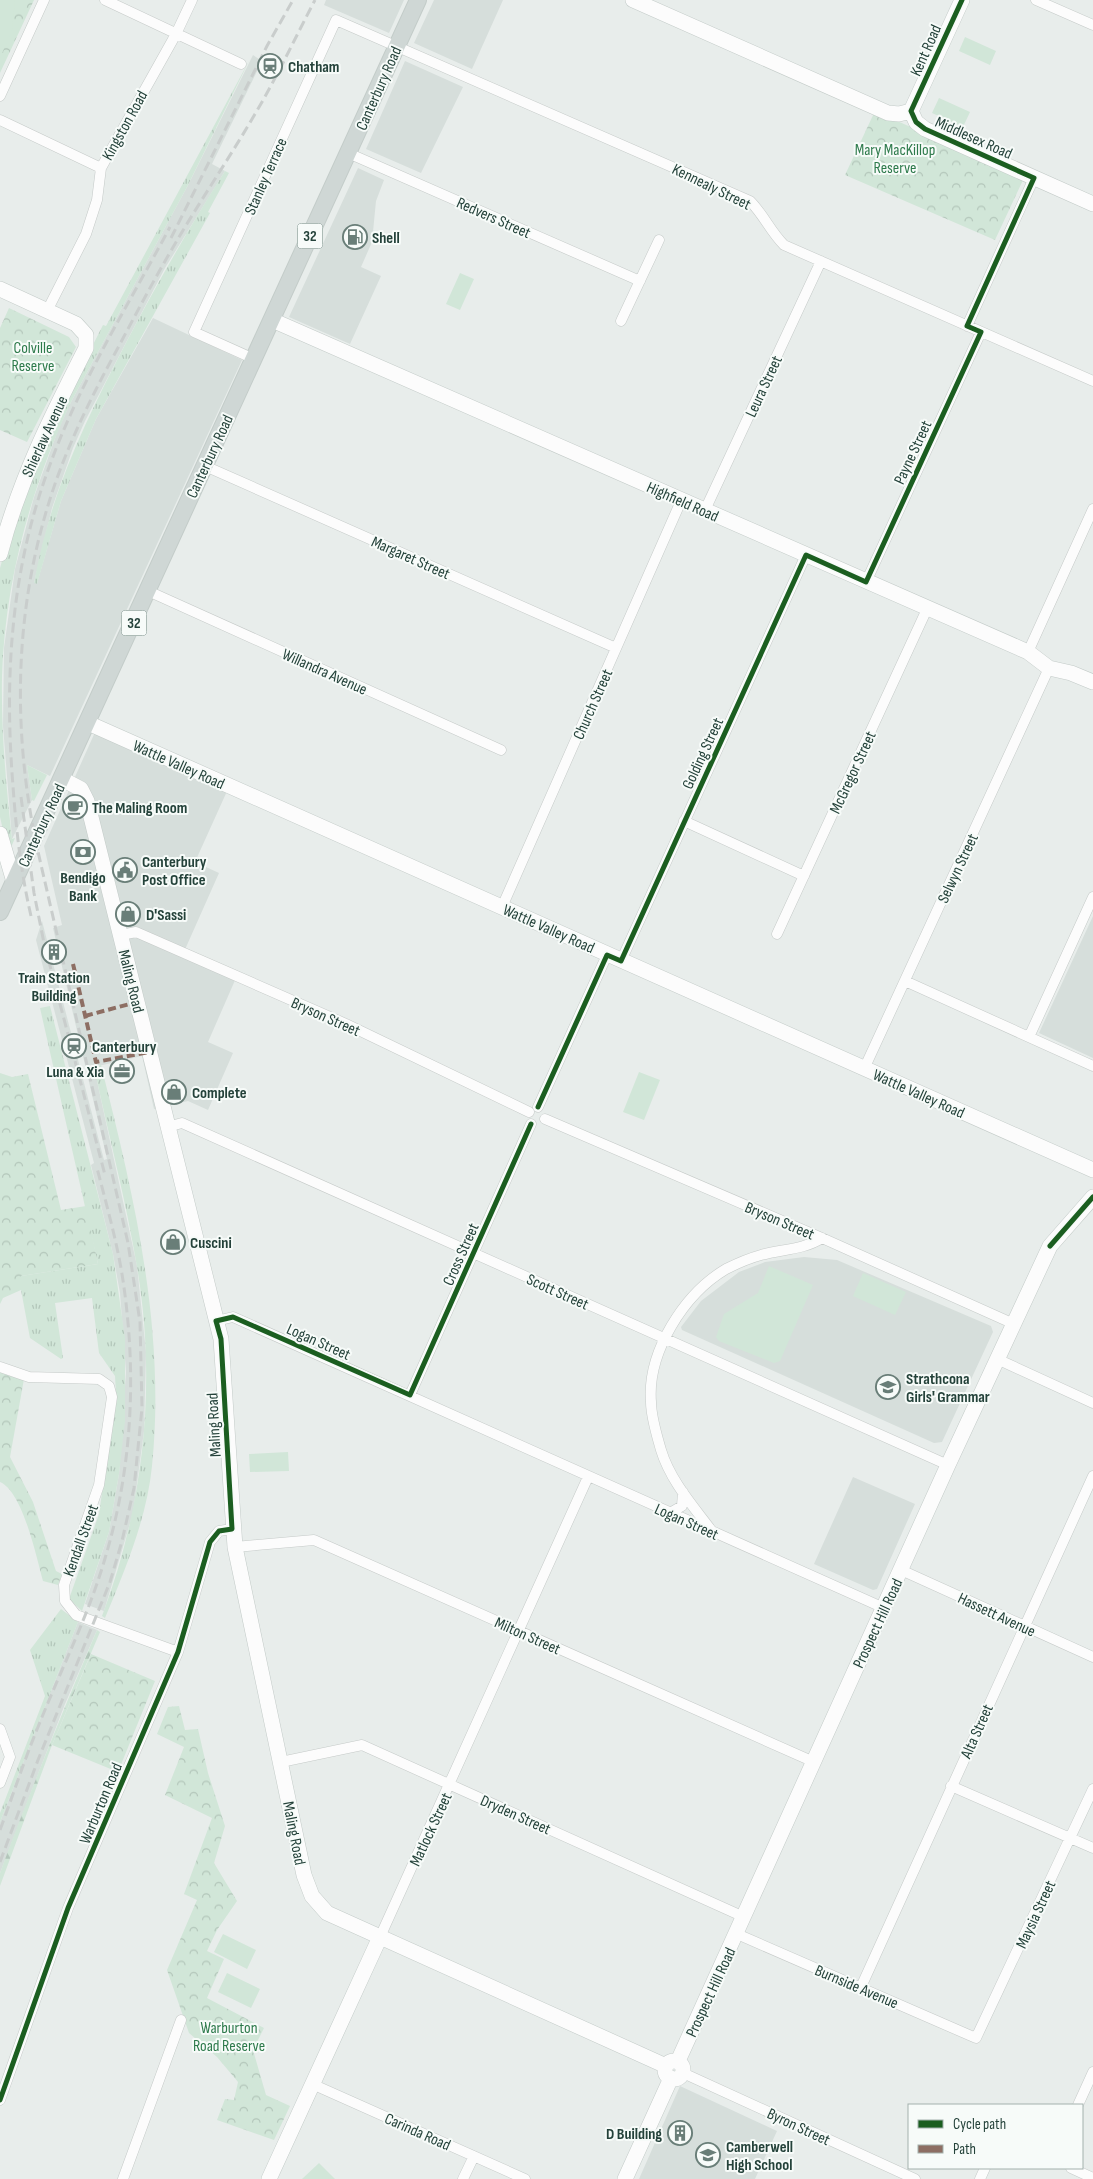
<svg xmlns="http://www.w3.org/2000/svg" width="1093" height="2179" viewBox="0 0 1093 2179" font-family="'Sofia Sans Condensed',sans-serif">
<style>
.built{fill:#d6dedb}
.grass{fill:url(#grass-tufts)}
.forest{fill:url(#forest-firs)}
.park{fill:url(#park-crowns)}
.pitch{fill:#d1e6d8}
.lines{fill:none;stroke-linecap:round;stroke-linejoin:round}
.street-casing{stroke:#c5cac8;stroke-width:11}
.secondary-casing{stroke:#c3cbc8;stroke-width:16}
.primary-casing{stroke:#c3ccc9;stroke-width:18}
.street{stroke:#fcfcfc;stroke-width:10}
.secondary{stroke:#fcfcfc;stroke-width:15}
.primary{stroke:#cfd7d5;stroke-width:16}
.rail{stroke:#c9cdcc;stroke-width:3;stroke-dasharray:10 5;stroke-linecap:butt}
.quiet{stroke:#8d6e63;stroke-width:4;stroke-dasharray:8 4;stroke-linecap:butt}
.cycleway-casing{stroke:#f7fbf9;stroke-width:8}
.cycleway{stroke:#1b5e20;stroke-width:5}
.labels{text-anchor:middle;stroke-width:4;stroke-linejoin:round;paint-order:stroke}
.shield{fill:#f7fbf9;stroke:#637a73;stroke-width:1}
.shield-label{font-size:15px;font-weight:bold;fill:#24423a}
.street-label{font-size:16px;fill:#24423a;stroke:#f7fbf9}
.poi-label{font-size:16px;font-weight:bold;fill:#24423a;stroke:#f7fbf9;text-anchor:start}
.park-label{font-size:16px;fill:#2d7a4b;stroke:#f7fbf9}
</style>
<defs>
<pattern id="grass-tufts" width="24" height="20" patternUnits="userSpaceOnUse" patternTransform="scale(1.25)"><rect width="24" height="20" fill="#d1e6d8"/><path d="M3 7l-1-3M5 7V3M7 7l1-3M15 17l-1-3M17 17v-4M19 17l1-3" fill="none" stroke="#b3c6ba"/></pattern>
<pattern id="forest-firs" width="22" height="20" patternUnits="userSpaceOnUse" patternTransform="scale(1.25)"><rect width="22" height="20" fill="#d1e6d8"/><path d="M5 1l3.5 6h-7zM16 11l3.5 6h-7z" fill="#b3c6ba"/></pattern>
<pattern id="park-crowns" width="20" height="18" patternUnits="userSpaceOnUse" patternTransform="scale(1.25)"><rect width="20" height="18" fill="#d1e6d8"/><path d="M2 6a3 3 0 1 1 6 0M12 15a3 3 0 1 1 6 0" fill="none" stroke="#b3c6ba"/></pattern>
</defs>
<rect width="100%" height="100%" fill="#e8edeb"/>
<path class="built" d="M326 0H404L389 33 324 5Z
M434 0H503L472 69 414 43Z
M253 55 262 61 212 164 225 171 165 268 85 421 73 448 52 508 34 583H37L61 501 96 419 153 318 242 360 50 776 27 765 32 800 12 839 3 726 4 648 15 569 34 497 58 430 71 402 187 187Z
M405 61 463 87 421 173 366 149Z
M358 168 384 180 376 201 372 242 361 267 381 276 350 344 289 317Z
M96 730 228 789 195 862 219 873 183 954 236 978 208 1042 233 1053 208 1110 188 1101 154 1109 142 1056 94 1067 137 1266 146 1352 144 1431 133 1513 104 1611 85 1604 109 1532 119 1474 126 1372 120 1293 113 1254 91 1165 94 1163 36 940 42 921 104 1160 107 1159 53 928 62 925 44 846Z
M1093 916V1058L1039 1033Z
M804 1257 837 1260 991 1326 993 1332 942 1442 934 1443 682 1330 681 1327 701 1301 739 1272 765 1262Z
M853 1477 915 1504 877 1589 873 1590 814 1564Z
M78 1622 97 1630 65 1704 0 1873V1822Z
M680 2086 777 2131 755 2179H639Z"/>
<path class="grass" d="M250 59 187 187 71 402C31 488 5 581 2 676 1 730 6 785 12 839L15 838 12 845 6 843 0 817V568L9 536 69 392 103 325 106 326Z
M225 171 229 173 208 212 210 213 96 419 61 501 37 584 34 583C51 490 85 422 128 339 158 282 190 226 225 171Z
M27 765 47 775 34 801 32 800Z
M50 1006 113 1254 125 1338V1421L119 1474 109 1532 82 1611 69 1599 99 1514 116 1393 115 1376 99 1353 92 1298 55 1303 63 1358 61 1359 30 1338 21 1290V1276L98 1264 40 1008Z
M101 1065C134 1196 166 1329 152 1466 147 1518 125 1570 105 1618L102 1616C144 1505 157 1384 137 1267 126 1200 108 1133 94 1067Z
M61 1609 78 1622 0 1822V1813L45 1696 30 1650Z"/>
<path class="forest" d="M97 1630 100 1632 52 1745 0 1886V1873C30 1791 63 1711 97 1630Z"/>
<path class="park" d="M0 0H34L0 73Z
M875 111 1024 178 995 240 845 175Z
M9 308 69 337 76 347 27 442 0 430V328Z
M0 1073 12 1077 28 1074 61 1210 86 1206 98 1264 21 1276V1290L3 1298 0 1304Z
M0 1371 24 1379 10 1457 33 1502 56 1571 62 1574 58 1585 43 1581C36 1556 23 1492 0 1482Z
M91 1654 155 1681 118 1772 52 1745Z
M179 1706 185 1730 198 1729 208 1773 225 1826 214 1863 237 1901 217 1930 207 1951 224 1959 207 1998 264 2028 253 2050 266 2095 290 2106 274 2140 217 2120 225 2099 234 2100 238 2082 217 2057 189 2033 167 1970 197 1900 184 1894 212 1818 165 1795 184 1747 157 1734 168 1707Z"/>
<path class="pitch" d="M0 0H15L12 30 0 58Z
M965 37 996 51 990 65 959 51Z
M939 98 970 112 963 127 932 113Z
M460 273 474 279 460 310 446 304Z
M639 1072 660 1080 644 1120 623 1112Z
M769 1266 813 1285 780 1361 774 1363 719 1341 716 1337 724 1314 758 1293Z
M863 1273 906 1292 895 1315 853 1296Z
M288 1452 289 1471 250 1472 249 1454Z
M223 1934 256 1950 247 1969 214 1952Z
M227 1973 260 1989 251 2008 218 1992Z
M319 2163 335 2179H302Z"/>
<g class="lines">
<defs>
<path id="street" d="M105 0 241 64
M1036 0 1093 25
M0 96 44 0
M0 120 101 168
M348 153 640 281
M47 311 86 234 97 200 101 168 176 34 192 0
M621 321 659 240
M967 326 1034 178
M254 359 194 332 336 20 750 201C764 215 770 231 784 245L1093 381
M205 466 616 648
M705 510 821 261
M866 582 981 332
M148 591 501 750
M1028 652 1093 509
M684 821 804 876
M502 907 681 501
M777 934 927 609
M121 935 136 932 346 1024 529 1112
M621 961 806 555
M905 981 1093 1066
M1029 1037 1093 897
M864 1069 1049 668
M538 1107 607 955
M545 1119 822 1238 1014 1324
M167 1127 182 1123 948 1465
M216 1321 233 1317 884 1608
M997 1359 1093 1403
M0 1367 29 1377 99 1379 109 1386 112 1397 99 1485 64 1585 65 1601 76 1615 178 1652
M410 1395 531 1124
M670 1513 682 1506 683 1492
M711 1530C693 1506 670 1480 661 1450 657 1436 651 1417 651 1402 647 1352 684 1294 726 1269 736 1264 750 1258 761 1255 782 1249 803 1250 822 1238
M235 1547 314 1540 814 1762
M901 1570 1093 1657
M0 1729 10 1757 0 1783
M281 1762 362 1745 744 1917
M951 1786 1093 1848
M737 1934 976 2038 1093 1789
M380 1937 588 1477
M861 1987 1093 1476
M683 2073 915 2179
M312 2084 525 2179
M0 2100 68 1908 178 1652 210 1542 219 1531 232 1529
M1078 2105 1093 2072
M1071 2168 1093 2178
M123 2179 181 2020
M463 2179 474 2156
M980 2179 985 2168"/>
<path id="secondary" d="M633 0 888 113 899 114 911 111
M911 111 916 122 925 129 1093 204
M911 111 962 0
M0 289 76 324 86 335V348C51 417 20 478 0 554
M272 320 1028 652 1049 668 1071 673 1093 682
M88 723 1093 1170
M62 779 81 789 87 801 221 1339 235 1547 304 1875 312 1896 327 1913 666 2066
M0 834 14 882
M665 2070a9 9 0 1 1 18 0a9 9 0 1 1-18 0Z
M678 2061 948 1465 1050 1246 1093 1197
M269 2179 380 1937
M625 2179 671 2078"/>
<path id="primary" d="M0 912 418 0"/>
</defs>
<use href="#street" class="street-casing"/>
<use href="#secondary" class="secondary-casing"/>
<use href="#primary" class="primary-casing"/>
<use href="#street" class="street"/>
<use href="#secondary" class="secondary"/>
<use href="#primary" class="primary"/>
<path class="rail" d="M171 238 267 46 293 0
M21 797 34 893 44 943 105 1175
M31 916C21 873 16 829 13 786 4 675 11 567 51 462 81 380 129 304 170 227
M0 1830C13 1795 24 1761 38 1727 61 1669 89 1615 106 1555 133 1464 137 1368 122 1274 116 1238 106 1203 97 1168
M0 1862 38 1760 110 1582 122 1541 134 1488 142 1408 140 1322 128 1243 36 843C11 721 15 598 56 481 73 433 96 388 120 344 141 304 162 265 185 227 208 189 233 152 255 114 277 77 295 38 315 0"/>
<path class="quiet" d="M73 964 96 1062 149 1052
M85 1016 137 1002"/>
<defs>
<path id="cycleway" d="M538 1107 607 955 621 961 806 555 866 582 981 332 967 326 1034 178 925 129 916 122 911 111 962 0
M1050 1246 1093 1197
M0 2100 68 1908 178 1652 210 1542 219 1531 232 1529 221 1339 216 1321 233 1317 410 1395 531 1124"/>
</defs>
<use href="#cycleway" class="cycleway-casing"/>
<use href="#cycleway" class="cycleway"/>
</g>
<defs>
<symbol id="station-ring" viewBox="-11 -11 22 22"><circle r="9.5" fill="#f7fbf9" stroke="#697e78" stroke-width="1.5"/><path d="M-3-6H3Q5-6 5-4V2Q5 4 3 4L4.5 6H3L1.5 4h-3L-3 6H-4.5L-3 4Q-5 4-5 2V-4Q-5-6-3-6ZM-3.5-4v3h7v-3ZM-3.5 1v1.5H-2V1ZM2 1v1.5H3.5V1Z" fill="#697e78"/></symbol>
<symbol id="fuel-ring" viewBox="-11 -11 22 22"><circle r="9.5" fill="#f7fbf9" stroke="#697e78" stroke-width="1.5"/><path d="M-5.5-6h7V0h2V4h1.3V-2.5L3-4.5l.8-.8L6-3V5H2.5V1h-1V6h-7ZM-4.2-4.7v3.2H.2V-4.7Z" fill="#697e78"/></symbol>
<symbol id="cafe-ring" viewBox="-11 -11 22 22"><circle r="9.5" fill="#f7fbf9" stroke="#697e78" stroke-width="1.5"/><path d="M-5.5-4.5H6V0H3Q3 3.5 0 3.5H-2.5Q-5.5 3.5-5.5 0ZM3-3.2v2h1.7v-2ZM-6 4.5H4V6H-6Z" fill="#697e78"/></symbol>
<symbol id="bank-ring" viewBox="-11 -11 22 22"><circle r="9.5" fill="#f7fbf9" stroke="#697e78" stroke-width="1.5"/><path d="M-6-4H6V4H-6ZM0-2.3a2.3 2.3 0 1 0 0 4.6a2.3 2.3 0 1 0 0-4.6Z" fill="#697e78"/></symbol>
<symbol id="civic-ring" viewBox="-11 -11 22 22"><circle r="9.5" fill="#f7fbf9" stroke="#697e78" stroke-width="1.5"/><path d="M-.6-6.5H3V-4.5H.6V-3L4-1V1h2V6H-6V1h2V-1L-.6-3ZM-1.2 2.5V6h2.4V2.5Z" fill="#697e78"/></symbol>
<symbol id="shop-ring" viewBox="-11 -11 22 22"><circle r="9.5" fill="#f7fbf9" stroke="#697e78" stroke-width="1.5"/><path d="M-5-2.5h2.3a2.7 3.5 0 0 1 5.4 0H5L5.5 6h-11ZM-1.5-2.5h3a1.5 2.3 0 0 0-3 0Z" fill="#697e78"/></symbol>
<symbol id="building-ring" viewBox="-11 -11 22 22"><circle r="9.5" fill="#f7fbf9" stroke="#697e78" stroke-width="1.5"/><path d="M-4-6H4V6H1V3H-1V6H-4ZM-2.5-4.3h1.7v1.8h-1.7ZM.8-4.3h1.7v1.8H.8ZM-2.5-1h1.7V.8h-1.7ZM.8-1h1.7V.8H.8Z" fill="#697e78"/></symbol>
<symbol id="office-ring" viewBox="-11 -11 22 22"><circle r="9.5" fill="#f7fbf9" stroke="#697e78" stroke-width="1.5"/><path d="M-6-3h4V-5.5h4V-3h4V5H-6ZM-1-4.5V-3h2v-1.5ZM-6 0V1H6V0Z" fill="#697e78"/></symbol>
<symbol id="school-ring" viewBox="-11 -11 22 22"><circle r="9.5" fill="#f7fbf9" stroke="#697e78" stroke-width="1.5"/><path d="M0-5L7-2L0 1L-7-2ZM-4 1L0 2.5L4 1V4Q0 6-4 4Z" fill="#697e78"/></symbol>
</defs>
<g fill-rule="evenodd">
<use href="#station-ring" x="256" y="52" width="28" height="28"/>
<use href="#fuel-ring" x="341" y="223" width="28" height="28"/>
<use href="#cafe-ring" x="61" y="793" width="28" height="28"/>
<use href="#bank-ring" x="69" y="838" width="28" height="28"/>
<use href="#civic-ring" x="111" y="856" width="28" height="28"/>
<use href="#shop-ring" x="114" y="900" width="28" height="28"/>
<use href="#building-ring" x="40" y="938" width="28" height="28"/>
<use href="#station-ring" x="60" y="1032" width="28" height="28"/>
<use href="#office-ring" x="108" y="1057" width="28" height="28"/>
<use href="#shop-ring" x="160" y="1078" width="28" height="28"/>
<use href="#shop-ring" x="159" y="1228" width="28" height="28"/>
<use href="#school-ring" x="874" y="1373" width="28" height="28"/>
<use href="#building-ring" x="666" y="2119" width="28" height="28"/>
<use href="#school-ring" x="694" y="2141" width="28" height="28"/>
</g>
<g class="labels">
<g class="shield">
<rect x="297.5" y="223.5" width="25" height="25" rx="4"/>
<rect x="121.5" y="610.5" width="25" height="25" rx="4"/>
</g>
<g class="shield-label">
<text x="310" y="241">32</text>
<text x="134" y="628">32</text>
</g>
<g class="street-label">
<text transform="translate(925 50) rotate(-66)" y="6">Kent Road</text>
<text transform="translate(378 88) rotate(-66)" y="6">Canterbury Road</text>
<text transform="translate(124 125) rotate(-61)" y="6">Kingston Road</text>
<text transform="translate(974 137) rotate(24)" y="6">Middlesex Road</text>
<text transform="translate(265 176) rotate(-66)" y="6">Stanley Terrace</text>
<text transform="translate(712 186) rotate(26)" y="6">Kennealy Street</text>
<text transform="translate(494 217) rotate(24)" y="6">Redvers Street</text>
<text transform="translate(763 386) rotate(-65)" y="6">Leura Street</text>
<text transform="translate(44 436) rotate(-65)" y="6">Shierlaw Avenue</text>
<text transform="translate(912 452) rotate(-65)" y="6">Payne Street</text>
<text transform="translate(209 456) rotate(-65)" y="6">Canterbury Road</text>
<text transform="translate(683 501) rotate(24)" y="6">Highfield Road</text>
<text transform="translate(411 557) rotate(24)" y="6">Margaret Street</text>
<text transform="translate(325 671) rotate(24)" y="6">Willandra Avenue</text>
<text transform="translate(592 704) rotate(-66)" y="6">Church Street</text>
<text transform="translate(702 753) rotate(-65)" y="6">Golding Street</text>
<text transform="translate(179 764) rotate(24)" y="6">Wattle Valley Road</text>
<text transform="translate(852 772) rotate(-65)" y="6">McGregor Street</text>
<text transform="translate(41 825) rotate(-65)" y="6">Canterbury Road</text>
<text transform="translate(957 868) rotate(-65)" y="6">Selwyn Street</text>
<text transform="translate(549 928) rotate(24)" y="6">Wattle Valley Road</text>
<text transform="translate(132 981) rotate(76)" y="6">Maling Road</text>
<text transform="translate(326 1016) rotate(24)" y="6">Bryson Street</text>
<text transform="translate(919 1093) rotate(24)" y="6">Wattle Valley Road</text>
<text transform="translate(780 1220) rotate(23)" y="6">Bryson Street</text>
<text transform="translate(460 1254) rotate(-66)" y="6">Cross Street</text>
<text transform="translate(558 1291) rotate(24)" y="6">Scott Street</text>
<text transform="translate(319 1341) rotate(24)" y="6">Logan Street</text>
<text transform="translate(213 1425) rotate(-93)" y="6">Maling Road</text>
<text transform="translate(687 1521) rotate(24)" y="6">Logan Street</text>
<text transform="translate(80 1540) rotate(-70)" y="6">Kendall Street</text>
<text transform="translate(997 1614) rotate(25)" y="6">Hassett Avenue</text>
<text transform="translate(877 1623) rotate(-65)" y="6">Prospect Hill Road</text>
<text transform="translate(528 1635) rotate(24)" y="6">Milton Street</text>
<text transform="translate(976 1731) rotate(-66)" y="6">Alta Street</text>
<text transform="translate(100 1803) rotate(-67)" y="6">Warburton Road</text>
<text transform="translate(516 1814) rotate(24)" y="6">Dryden Street</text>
<text transform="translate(430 1829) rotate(-65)" y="6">Matlock Street</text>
<text transform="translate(295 1833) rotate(79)" y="6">Maling Road</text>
<text transform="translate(1035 1914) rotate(-65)" y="6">Maysia Street</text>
<text transform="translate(857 1986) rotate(23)" y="6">Burnside Avenue</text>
<text transform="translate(710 1992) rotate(-65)" y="6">Prospect Hill Road</text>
<text transform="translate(799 2126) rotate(25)" y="6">Byron Street</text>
<text transform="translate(418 2131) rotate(24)" y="6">Carinda Road</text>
</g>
<g class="poi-label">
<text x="288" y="72">Chatham</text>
<text x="372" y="243">Shell</text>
<text x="92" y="813">The Maling Room</text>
<text x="142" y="867">Canterbury<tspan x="142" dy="18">Post Office</tspan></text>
<text x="83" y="883" text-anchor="middle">Bendigo<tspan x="83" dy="18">Bank</tspan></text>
<text x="146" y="920">D'Sassi</text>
<text x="54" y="983" text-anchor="middle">Train Station<tspan x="54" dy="18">Building</tspan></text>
<text x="92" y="1052">Canterbury</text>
<text x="104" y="1077" text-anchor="end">Luna &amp; Xia</text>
<text x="192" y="1098">Complete</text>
<text x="190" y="1248">Cuscini</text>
<text x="906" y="1384">Strathcona<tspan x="906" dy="18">Girls' Grammar</tspan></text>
<text x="662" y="2139" text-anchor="end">D Building</text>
<text x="726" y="2152">Camberwell<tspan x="726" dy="18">High School</tspan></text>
</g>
<g class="park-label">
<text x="895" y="155">Mary MacKillop<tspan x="895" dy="18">Reserve</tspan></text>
<text x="33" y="353">Colville<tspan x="33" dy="18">Reserve</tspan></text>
<text x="229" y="2033">Warburton<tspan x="229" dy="18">Road Reserve</tspan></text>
</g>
</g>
<rect x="908" y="2104" width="175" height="65" fill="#f7fbf9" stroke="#a3b1ad"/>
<rect x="918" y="2120" width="25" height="8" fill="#1b5e20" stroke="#a3b1ad"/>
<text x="953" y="2129" font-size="15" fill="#24423a">Cycle path</text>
<rect x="918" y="2145" width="25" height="8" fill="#8d6e63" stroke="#a3b1ad"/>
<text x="953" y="2154" font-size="15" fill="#24423a">Path</text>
</svg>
